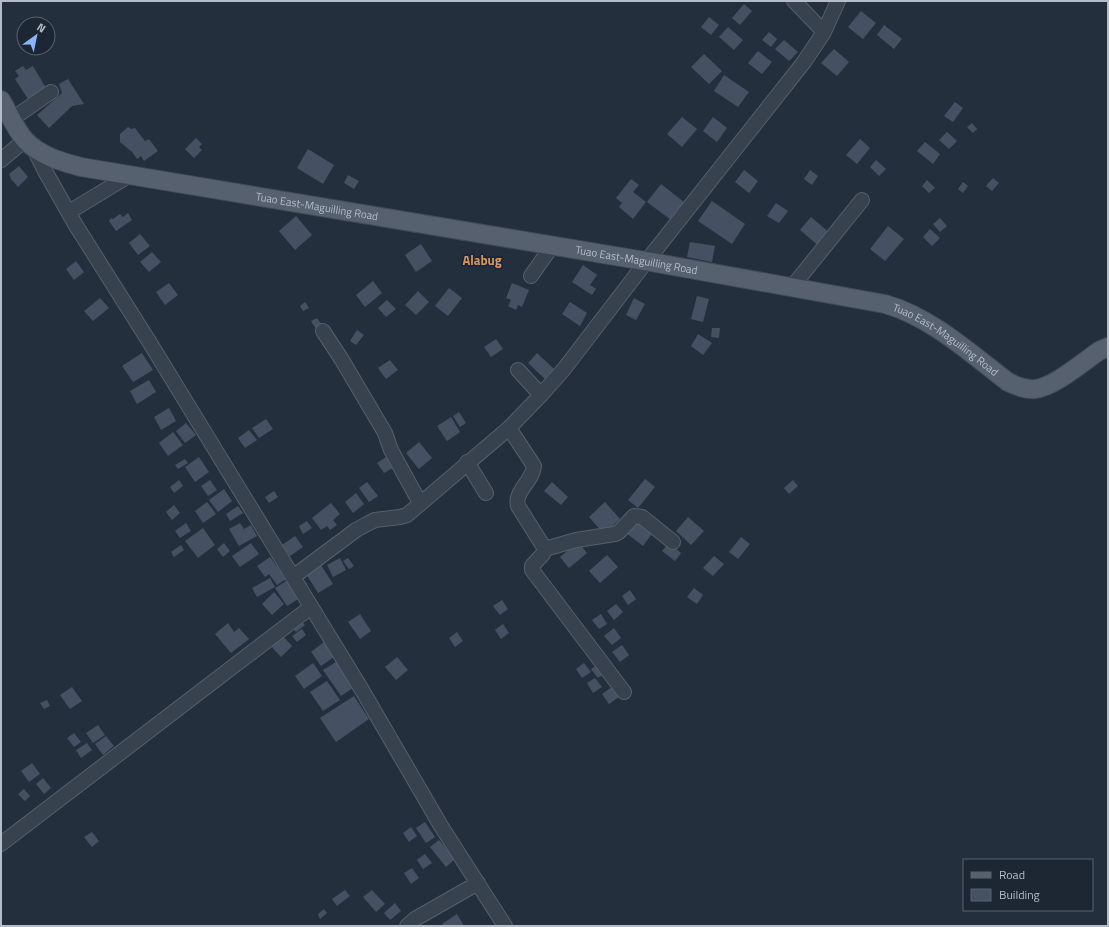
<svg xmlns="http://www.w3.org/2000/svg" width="1109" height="927" viewBox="0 0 1109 927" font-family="'Titillium Web',sans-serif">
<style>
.building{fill:#455162}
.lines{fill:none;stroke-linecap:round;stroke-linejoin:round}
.minor-casing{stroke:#565f6c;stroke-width:16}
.major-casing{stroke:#414a57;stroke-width:20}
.minor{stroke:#38414e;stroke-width:14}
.major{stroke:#56606e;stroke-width:18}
.labels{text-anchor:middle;stroke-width:3.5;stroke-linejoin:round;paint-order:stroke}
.street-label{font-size:11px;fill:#b4bcc9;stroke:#1d2633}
.quarter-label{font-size:13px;font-weight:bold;fill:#d59563;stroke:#1d2633}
</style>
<rect width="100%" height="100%" fill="#242f3e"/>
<path class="building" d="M744 4 752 11 740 25 732 18Z
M861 11 876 23 863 39 848 27Z
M709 17 719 25 711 35 701 27Z
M884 25 902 39 894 49 877 35Z
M728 27 743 40 734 50 719 37Z
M769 32 777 39 771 47 762 40Z
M784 40 798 52 789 61 775 49Z
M834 49 849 62 837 76 821 63Z
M758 51 772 62 762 74 748 63Z
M704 54 722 71 709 84 691 67Z
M23 66 26 70 33 66 46 88 28 99 15 79 19 76 15 71Z
M724 75 749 92 738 107 714 91Z
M68 79 84 104 72 106 49 128 37 115 62 93 59 84Z
M955 102 963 108 953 122 944 116Z
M682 117 697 129 682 147 667 134Z
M713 117 727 128 717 142 703 131Z
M972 123 977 129 973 133 967 127Z
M128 127 131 129 135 128 145 141 149 139 158 151 144 161 141 156 137 159 132 152 120 142V134Z
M947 132 957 141 949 149 939 140Z
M196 138 202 144 199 147 202 150 194 158 185 149Z
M860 139 870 148 857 164 846 155Z
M925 142 940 154 933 164 917 151Z
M308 149 334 165 323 184 297 168Z
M876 160 886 169 879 176 870 167Z
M19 166 28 177 18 187 11 179 9 174Z
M744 170 758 181 749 193 735 182Z
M810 170 818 176 812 185 804 179Z
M348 175 359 181 354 189 344 183Z
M993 178 999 183 992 191 986 186Z
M631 179 639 185 633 192 646 202 633 219 619 207 622 203 616 198Z
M927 180 935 188 929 193 922 186Z
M963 182 968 186 963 193 958 189Z
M661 184 684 202 671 220 647 202Z
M712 201 745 224 732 244 698 221Z
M776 203 788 211 779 223 767 216Z
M128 213 132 220 116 231 109 221 111 218 113 219 120 214 123 217Z
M296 216 312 235 295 250 279 231Z
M811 217 831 234 820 247 800 230Z
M940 218 947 226 940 232 933 224Z
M888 226 904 239 885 261 870 249Z
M930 229 940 238 932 246 923 237Z
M140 234 150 246 138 255 129 243Z
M690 242 715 246 712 262 687 257Z
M421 244 432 261 416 272 405 255Z
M152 252 161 262 149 272 140 262Z
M76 261 84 272 74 280 66 269Z
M583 265 597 275 590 285 596 289 592 295 572 282Z
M373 281 382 293 365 307 356 295Z
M169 283 178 295 165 305 156 292Z
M512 283 529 290 522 307 518 305 516 310 508 306 511 300 506 298Z
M449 288 462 298 448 316 435 306Z
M418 291 429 302 416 315 405 305Z
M697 296 709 299 703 322 691 319Z
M100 298 109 308 93 321 84 311Z
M634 298 645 304 636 320 626 315Z
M387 300 396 309 386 317 378 308Z
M305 302 309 308 303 311 300 306Z
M570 302 587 313 580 326 562 314Z
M317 318 322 325 316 329 311 321Z
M712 328H720L719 338 711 337Z
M357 330 364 335 356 345 350 341Z
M698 334 712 343 703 355 691 346Z
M496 339 503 349 491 357 484 347Z
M142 353 153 370 133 382 122 366Z
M537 353 554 369 545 379 528 363Z
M390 360 398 370 386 379 378 368Z
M149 380 156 392 137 404 130 391Z
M169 408 176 421 161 430 154 417Z
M459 412 466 423 460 427 453 416Z
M451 417 460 432 447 441 437 426Z
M266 419 273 429 259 438 252 428Z
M186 423 196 435 185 443 176 431Z
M249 430 257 440 245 448 238 438Z
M173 432 183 445 168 456 159 443Z
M419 442 432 458 419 469 406 453Z
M389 455 396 466 384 473 377 463Z
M199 457 209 472 195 482 185 467Z
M185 459 188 463 178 469 175 465Z
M645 479 655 487 638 508 628 500Z
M179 480 183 486 174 493 170 487Z
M210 480 217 490 208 496 201 486Z
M793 480 798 486 789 494 784 488Z
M367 482 378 496 369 502 359 488Z
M552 482 568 497 561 505 544 491Z
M224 489 232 501 218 512 209 500Z
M274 491 278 497 269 503 265 497Z
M356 493 364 504 353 513 345 502Z
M207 502 216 514 203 523 195 511Z
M605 502 620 519 604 534 589 517Z
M331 503 340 514 333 520 337 525 330 530 327 526 321 530 312 518Z
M174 505 180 513 172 520 166 512Z
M238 506 243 513 230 521 226 514Z
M688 517 704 531 691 545 676 531Z
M637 519 654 531 643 546 626 533Z
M307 521 312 528 303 534 299 526Z
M186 523 191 531 180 538 175 531Z
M240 523 244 529 251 525 257 536 239 546 229 529Z
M203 528 215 545 198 558 185 541Z
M295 536 303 547 290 556 282 545Z
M741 537 750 544 738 559 729 552Z
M578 542 587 553 569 568 560 557Z
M224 543 230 551 223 557 217 549Z
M251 543 259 554 240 567 232 556Z
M669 543 681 553 675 561 662 551Z
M181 545 184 550 174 557 171 552Z
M607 555 618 567 600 583 589 571Z
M714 556 724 564 713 576 703 568Z
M270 557 286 579 277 585 269 574 265 577 257 566Z
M340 558 346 570 333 577 327 565Z
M348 558 354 566 349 569 343 561Z
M321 565 333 584 318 593 306 574Z
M270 578 275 587 257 597 252 588Z
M288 580 300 598 287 606 275 588Z
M694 588 703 595 697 604 687 597Z
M630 590 636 599 628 605 622 596Z
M274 592 284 604 272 615 262 604Z
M502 600 508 609 500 615 493 606Z
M616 604 623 612 614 620 607 611Z
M360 614 371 631 360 639 348 622Z
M601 614 607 624 599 629 592 620Z
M299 619 305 625 296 632 291 626Z
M228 623 234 632 239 628 249 639 231 653 215 634Z
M503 624 509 633 501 639 495 630Z
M614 628 621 638 612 645 604 636Z
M302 629 306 635 297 642 292 636Z
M457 632 463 641 455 647 449 638Z
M280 633 292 646 281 657 268 643Z
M324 642 334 657 321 666 311 652Z
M622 645 629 655 620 662 612 652Z
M397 657 408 670 396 680 385 667Z
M336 662 353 688 341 696 323 670Z
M601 662 607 671 598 678 591 669Z
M313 663 322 676 304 689 295 676Z
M584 663 591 672 582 678 576 669Z
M595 678 602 687 593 693 587 683Z
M327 681 340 700 323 711 310 692Z
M72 687 82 701 70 709 60 695Z
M612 687 619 697 609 704 602 694Z
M354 696 369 719 336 742 320 718Z
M47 700 50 706 44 709 40 703Z
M98 725 105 735 93 743 86 733Z
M74 733 81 742 74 747 67 738Z
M106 736 114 746 103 755 95 744Z
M87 743 92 750 81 758 76 750Z
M32 763 40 774 29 782 21 771Z
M43 778 51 788 44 794 36 784Z
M24 789 30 796 25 801 18 794Z
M425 822 435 837 426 843 416 828Z
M411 827 417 836 409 842 403 833Z
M92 832 99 841 92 847 84 837Z
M439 840 455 859 446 867 430 847Z
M425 854 432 863 423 869 417 860Z
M412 868 419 878 411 884 404 873Z
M345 890 350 896 337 906 332 899Z
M372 890 385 904 376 912 363 897Z
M395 903 401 911 390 920 384 913Z
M324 909 327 913 320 919 318 914Z
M457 914 464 926H444L442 924Z"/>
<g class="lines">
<defs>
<path id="minor" d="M794 1 824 32
M12 119 51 92
M33 147 45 171 75 224 150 343 362 690 441 826 505 926
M1 160 25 140
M69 212 130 175
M531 276 552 246
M792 287 862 200
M323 331 342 360 385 433 391 450 420 503
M518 370 541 395
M509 428 534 466C533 481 514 491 518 506L545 549 543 554 532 566V570L624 692
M467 462 486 493
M545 549 576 540 615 534 619 532 634 516 642 517 673 542
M293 577 356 530 369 523 375 520 400 517 407 515 509 428 541 395 564 369 646 262 804 62 824 32 838 1
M1 844 311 607
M407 926 415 919 478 883"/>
<g id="major">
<path id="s1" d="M1 100C9 113 15 129 25 140 40 156 62 162 81 167L651 262 885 304C931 317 970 353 1008 382 1016 386 1025 390 1035 389 1054 387 1083 362 1099 351L1108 347"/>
</g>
</defs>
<use href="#minor" class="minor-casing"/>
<use href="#major" class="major-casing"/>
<use href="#minor" class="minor"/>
<use href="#major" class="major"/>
</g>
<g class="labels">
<g class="street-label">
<text dy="4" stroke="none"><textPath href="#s1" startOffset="349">Tuao East-Maguilling Road</textPath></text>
<text dy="4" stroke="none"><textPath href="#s1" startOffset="673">Tuao East-Maguilling Road</textPath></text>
<text dy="4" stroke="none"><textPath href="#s1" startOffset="996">Tuao East-Maguilling Road</textPath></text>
</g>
<g class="quarter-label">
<text x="482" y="265">Alabug</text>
</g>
</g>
<rect width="1109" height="927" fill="none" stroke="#b4bcc9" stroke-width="4"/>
<rect x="963" y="859" width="130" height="52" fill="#1d2633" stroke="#59626f"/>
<rect x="971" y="872" width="20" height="6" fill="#56606e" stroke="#59626f"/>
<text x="999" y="879" font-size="12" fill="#b4bcc9">Road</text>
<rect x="971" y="889" width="20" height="12" fill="#455162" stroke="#59626f"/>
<text x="999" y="899" font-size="12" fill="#b4bcc9">Building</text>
<g transform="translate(36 36) rotate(33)"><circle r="19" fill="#1d2633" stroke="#59626f"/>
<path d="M0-3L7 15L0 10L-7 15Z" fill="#8ab4f8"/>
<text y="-6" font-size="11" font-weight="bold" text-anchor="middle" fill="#b4bcc9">N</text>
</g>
</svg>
